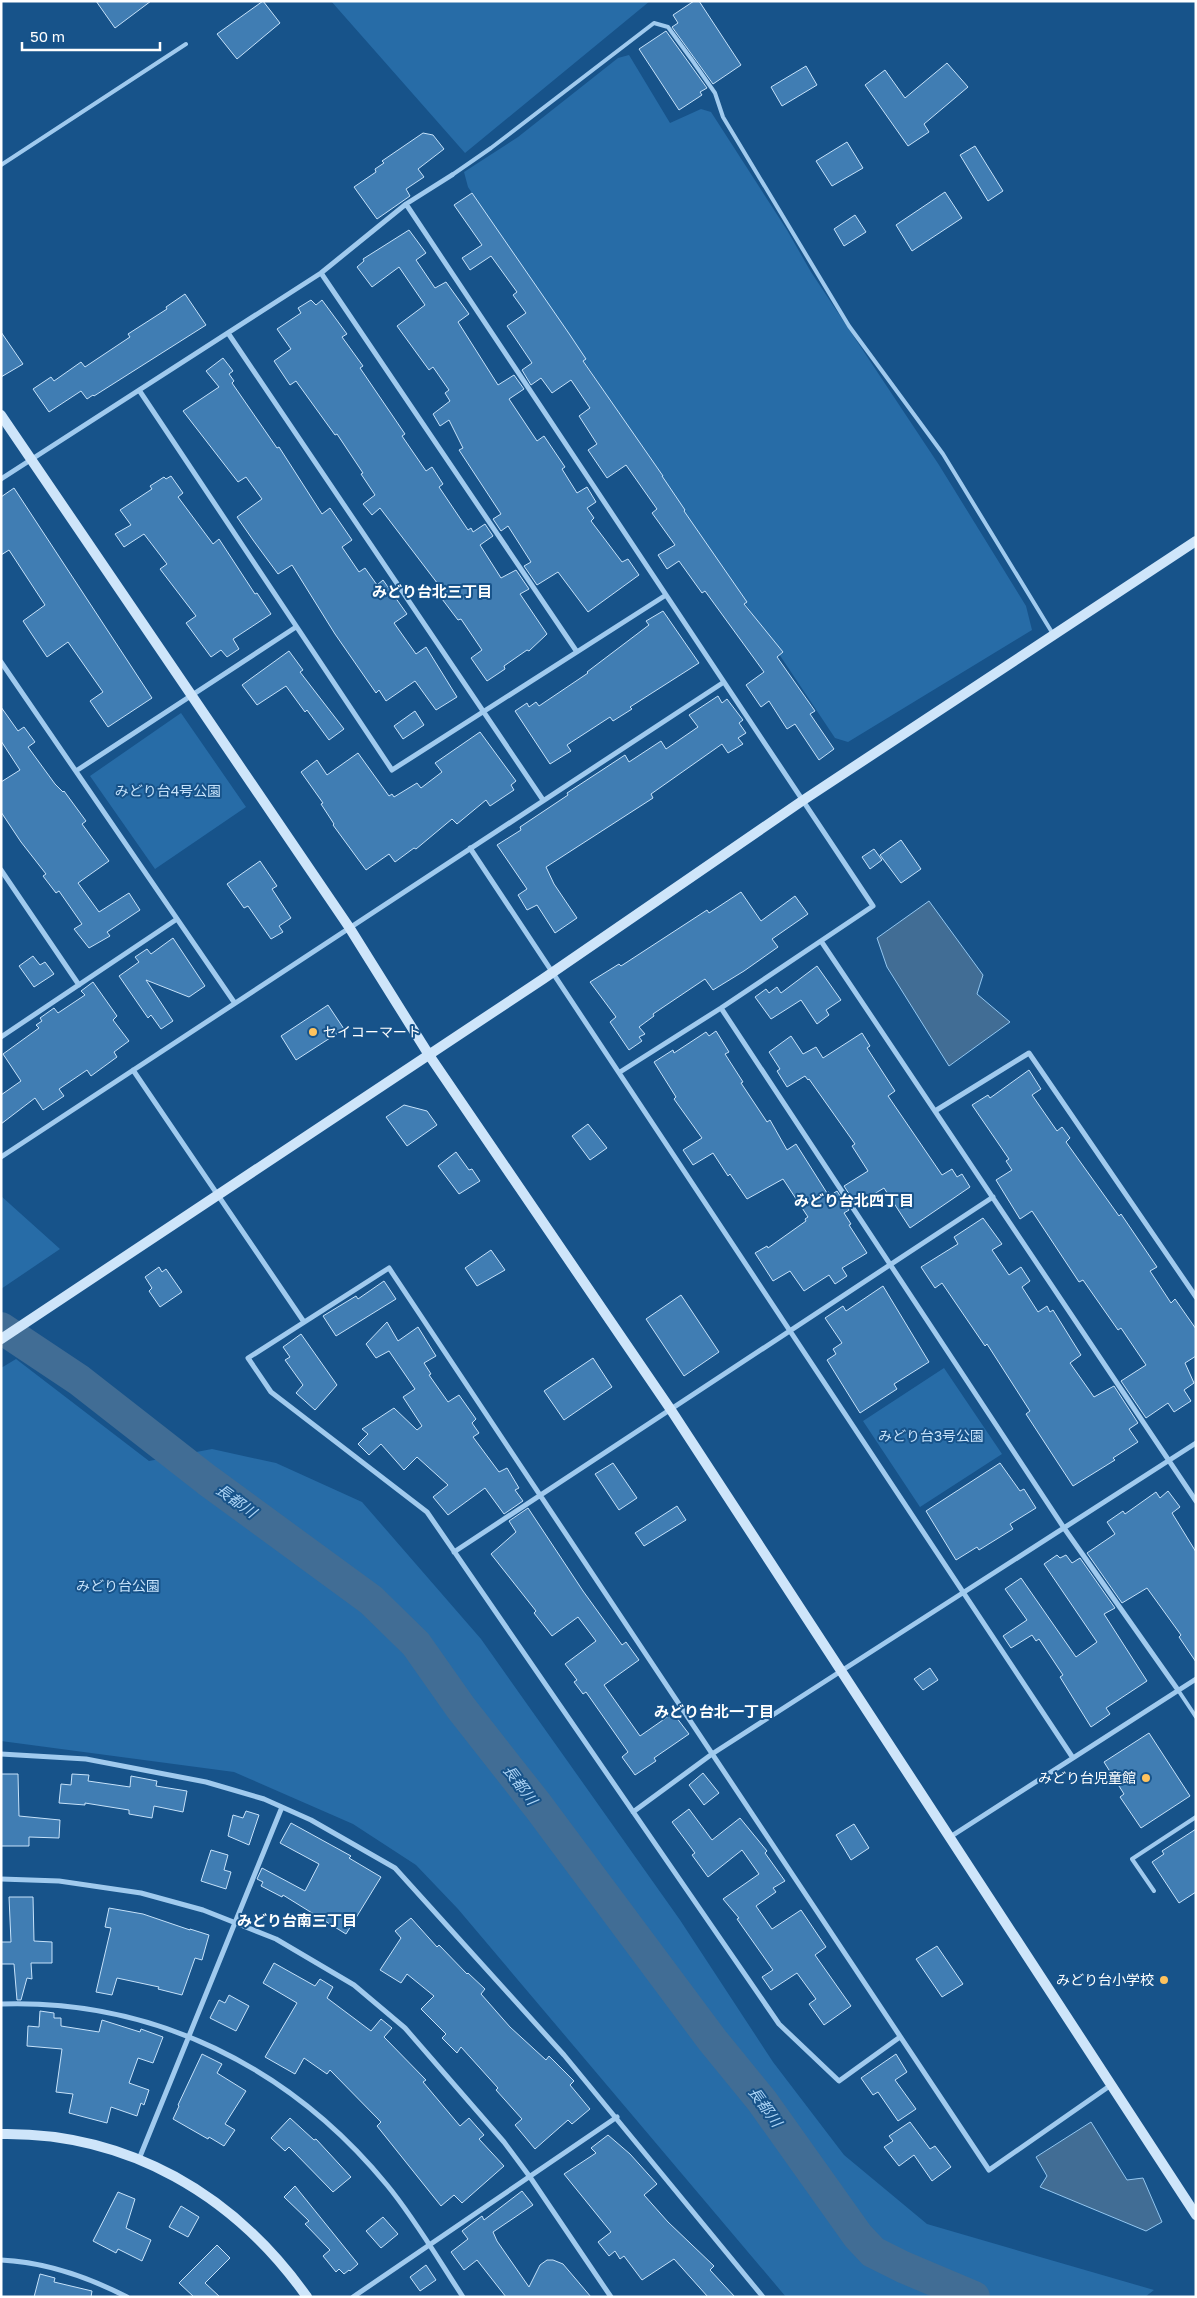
<svg xmlns="http://www.w3.org/2000/svg" width="1197" height="2298" viewBox="0 0 1197 2298" font-family="'Golos Text','Noto Sans JP',sans-serif">
<style>
.green{fill:#276ca7}
.water{fill:#416d95;stroke:#93c7f1}
.lines{fill:none;stroke-linecap:round;stroke-linejoin:round}
.river{stroke:#416d95;stroke-width:32}
.building{fill:#407db3;stroke:#c6e2fa}
.lane{stroke:#a0caee;stroke-width:4}
.street{stroke:#a0caee;stroke-width:5}
.secondary{stroke:#cee5fa;stroke-width:10}
.poi-dot{fill:#ffc35e;stroke:#17538a;stroke-width:2}
.labels{text-anchor:middle;stroke-width:4;stroke-linejoin:round;paint-order:stroke}
.park-label{font-size:14px;fill:#c6e2fa;stroke:#17538a}
.poi-label{font-size:14px;fill:#fff;stroke:#17538a;text-anchor:end}
.neighbourhood-label{font-size:15px;font-weight:bold;fill:#fff;stroke:#17538a}
.water-label{font-size:15px;font-style:italic;fill:#acd4f6;stroke:#17538a}
</style>
<rect width="100%" height="100%" fill="#17538a"/>
<path class="green" d="M331 1H650L465 153Z
M629 55 670 123 701 109 711 112 787 230 811 272 939 465 1026 606 1032 630 848 742 835 738 468 187 464 172 518 137 618 58Z
M181 713 246 807 155 869 90 776Z
M1 1196 60 1249 1 1289Z
M16 1359 149 1461 212 1449 276 1463 362 1502 481 1639 680 1920 773 2062 844 2155 927 2224 1154 2290 1145 2297H786L458 1909 416 1865 353 1824 234 1772 1 1741V1368Z
M944 1368 1002 1454 920 1507 863 1421Z"/>
<path class="water" d="M929 901 983 975 977 994 1010 1022 949 1066 887 967 877 938Z
M1091 2122 1127 2180 1143 2178 1162 2222 1146 2231 1040 2187 1047 2176 1036 2157Z"/>
<g class="lines">
<path class="river" d="M1 1328 79 1380 207 1480 371 1600 416 1644 461 1708 538 1806 713 2041 762 2101 858 2236 873 2252 903 2267 974 2297"/>
</g>
<path class="building" d="M96 1H151L115 28Z
M263 1 280 23 237 59 217 34Z
M694 1H699L741 65 713 84 672 27 678 23 673 15Z
M666 31 707 88 700 92 702 95 679 110 639 49Z
M947 63 968 87 924 124 929 132 908 146 865 85 885 70 905 98Z
M806 66 817 85 782 106 771 87Z
M423 133 433 135 444 149 418 169 424 177 406 189 410 196 377 219 354 187 376 172 375 169 384 163 382 161Z
M847 142 863 168 832 186 816 161Z
M975 146 1003 191 988 201 960 155Z
M945 192 962 218 912 251 896 225Z
M472 193 570 335 586 359 583 361 663 476H662L685 510 684 511 747 602 744 604 783 652 777 657 815 711 810 714 834 749 819 760 795 724 787 729 769 701 761 707 746 685 764 672 705 591 702 593 679 561 667 569 658 555 675 545 652 513 657 509 626 465 607 478 588 450 597 444 579 416 590 408 571 380 552 393 541 378 531 385 522 370 532 363 507 326 526 313 513 295 517 292 491 256 470 270 462 258 482 245 454 205Z
M855 215 866 232 844 246 834 229Z
M409 230 426 253 416 260 435 288 446 282 469 314 458 322 498 385 514 375 524 389 509 399 537 441 544 436 565 467 562 469 577 493 587 487 596 502 587 508 594 518 591 521 622 562 628 559 639 575 588 612 558 572 537 585 524 566 531 562 508 526 501 531 493 519 501 514 459 450 463 448 449 420 440 426 433 414 450 401 445 393 449 390 433 367 429 370 397 326 425 305 399 267 372 287 357 267 364 261 363 259Z
M185 294 206 325 94 396 93 395 87 399 81 391 49 412 33 389 51 377 54 381 81 362 85 367 130 337 128 334 167 309 166 307Z
M311 300 316 305 322 300 347 334 342 337 363 366 360 368 405 434 402 436 426 471 432 467 443 484 439 487 468 530 471 528 473 532 485 524 493 536 480 545 501 578 516 570 529 589 520 594 547 634 529 651 527 650 504 666 505 669 487 681 471 658 482 650 461 619 458 620 439 595 444 592 380 508 372 515 363 504 375 495 361 474 363 473 337 434 335 435 296 381 290 385 274 361 291 349 277 329 301 313 298 308Z
M1 332 23 364 1 377Z
M223 358 233 371 229 374 234 381 232 383 277 448 279 447 322 514 330 508 352 540 342 547 359 572 365 568 377 585 383 580 407 614 394 623 416 654 426 647 457 697 436 710 415 681 386 701 379 690 376 693 335 634 292 565 278 574 253 540 237 517 262 499 246 477 238 482 183 411 219 387 206 371Z
M171 476 183 493 178 497 213 544 219 539 255 594 257 593 271 614 233 639 239 649 227 657 221 650 211 657 186 623 196 616 160 569 167 564 144 534 124 547 115 534 131 525 120 510 152 489 150 486 164 477 166 479Z
M14 488 152 698 108 727 90 701 103 692 68 642 47 657 23 621 45 605 9 550 1 555V497Z
M663 611 699 663 630 707 632 709 613 721 610 717 567 745 571 751 550 764 515 711 527 703 529 707 536 702 539 706 588 673 587 672 649 625 646 621Z
M289 651 303 670 300 672 344 729 329 740 307 710 305 712 286 686 257 705 242 685Z
M718 696 722 703 727 699 743 720 739 723 746 733 738 738 743 744 728 753 722 744 651 794 653 798 546 867 554 884 577 918 555 933 537 905 527 910 518 895 527 889 497 845 521 830 520 827 568 795 567 793 625 755 629 762 661 741 666 749 698 727 689 715Z
M1 707 18 731 24 727 35 742 28 747 55 784 63 792 64 791 86 821 82 824 109 861 78 883 99 912 129 893 140 910 107 932 110 936 89 948 74 929 82 924 59 891 56 893 43 876 46 874 21 842 1 812V782L20 770 1 741Z
M415 711 424 725 403 739 394 726Z
M480 732 516 781 511 785 514 790 490 806 486 800 457 824 452 819 416 849 414 848 395 862 389 854 366 870 333 825 334 824 321 804 323 803 301 772 317 760 327 775 358 753 389 796 392 794 394 797 417 783 421 788 442 772 435 763Z
M901 840 921 869 901 883 880 855Z
M874 849 882 860 870 869 862 857Z
M260 861 277 886 272 889 291 918 279 926 283 932 271 939 248 906 244 908 227 884Z
M741 892 761 921 795 896 808 914 772 939 778 947 744 971 713 990 705 979 653 1014 654 1016 639 1027 645 1034 639 1037 642 1041 629 1050 610 1022 616 1017 590 982 619 964 621 966 707 910 709 913Z
M173 938 205 986 189 997 146 980 173 1021 161 1029 151 1015 148 1018 119 976 139 962 135 957 147 949 151 954Z
M33 956 40 965 45 962 54 974 34 987 19 966Z
M817 966 841 1000 826 1010 829 1015 817 1024 801 1000 771 1019 755 997 766 989 769 993 777 987 781 993Z
M93 982 117 1016 113 1020 129 1041 114 1052 117 1057 91 1076 87 1070 59 1089 64 1096 43 1110 35 1098 1 1124V1095L21 1081 3 1054 39 1028 36 1025 42 1021 40 1018 54 1008 58 1013 85 995 81 991Z
M328 1005 344 1029 296 1060 281 1036Z
M716 1031 729 1052 725 1054 743 1082 741 1083 767 1122 770 1120 787 1150 796 1144 827 1193 829 1192 831 1195 837 1191 849 1210 844 1213 851 1224 849 1225 867 1253 842 1268 847 1276 835 1284 829 1275 804 1291 790 1271 773 1281 755 1253 767 1246 768 1248 806 1221 805 1219 808 1217 783 1179 747 1199 730 1174 728 1176 713 1153 693 1165 683 1150 702 1138 674 1099 676 1097 654 1062 673 1050 674 1053 706 1032 709 1036Z
M862 1033 870 1046 867 1048 895 1091 888 1096 942 1175 952 1169 957 1177 962 1174 970 1187 910 1228 884 1188 856 1205 844 1186 868 1171 852 1146 855 1144 809 1079 808 1080 805 1076 787 1087 777 1071 780 1069 769 1052 791 1036 803 1054 816 1047 823 1058Z
M1029 1070 1041 1089 1032 1095 1057 1131 1062 1127 1070 1138 1066 1142 1119 1216 1121 1214 1157 1267 1150 1271 1171 1303 1175 1299 1196 1329V1356L1185 1363 1194 1383 1184 1390 1191 1401 1174 1412 1168 1403 1146 1418 1121 1381 1146 1365 1121 1328 1118 1330 1083 1280 1079 1282 1032 1211 1020 1219 996 1180 1012 1170 1006 1161 1009 1159 972 1105 988 1095 990 1098Z
M404 1105 427 1111 437 1125 407 1146 386 1117Z
M588 1124 607 1148 590 1160 572 1136Z
M456 1152 469 1170 472 1169 480 1181 459 1194 438 1166Z
M983 1218 1002 1244 992 1250 1009 1275 1021 1267 1030 1281 1022 1287 1038 1312 1047 1306 1050 1312 1053 1310 1081 1355 1070 1363 1094 1397 1114 1386 1138 1423 1129 1429 1138 1442 1113 1458 1115 1460 1073 1486 1026 1414 1030 1411 987 1344 985 1346 942 1283 935 1288 921 1267 958 1244 954 1237Z
M491 1250 505 1270 477 1286 465 1268Z
M159 1267 162 1272 166 1269 182 1292 160 1307 149 1291 152 1288 145 1277Z
M384 1281 396 1299 336 1336 323 1316 356 1296 358 1299Z
M883 1286 929 1362 894 1384 897 1389 860 1413 827 1360 836 1354 833 1349 842 1343 825 1318 843 1306 846 1311Z
M681 1295 719 1352 684 1376 646 1319Z
M387 1322 398 1341 418 1327 436 1356 424 1363 431 1374 429 1375 448 1402 459 1395 476 1419 472 1423 479 1433 473 1437 499 1472 507 1468 519 1488 515 1490 523 1501 504 1514 485 1488 448 1515 433 1497 448 1485 417 1457 404 1470 381 1444 369 1455 358 1444 368 1434 362 1429 394 1408 417 1430 422 1426 403 1397 415 1389 389 1351 376 1358 366 1344Z
M301 1334 337 1385 315 1410 296 1393 303 1385 285 1360 290 1357 283 1347Z
M593 1358 612 1387 564 1420 544 1391Z
M613 1463 637 1498 619 1510 595 1474Z
M1000 1463 1020 1491 1024 1489 1036 1508 1010 1524 1013 1529 979 1550 977 1547 956 1560 926 1511Z
M1168 1491 1180 1507 1172 1513 1196 1552V1662L1179 1637 1181 1635 1147 1588 1122 1603 1087 1553 1115 1534 1107 1522 1123 1511 1125 1514 1156 1492 1160 1498Z
M677 1506 686 1520 644 1546 635 1533Z
M528 1508 583 1591 622 1645 626 1642 639 1660 604 1685 640 1736 673 1713 689 1734 654 1758 656 1761 635 1775 622 1757 628 1752 586 1692 583 1694 574 1682 577 1680 565 1664 596 1641 578 1617 552 1636 534 1613 536 1611 491 1554 516 1532 509 1521Z
M1057 1555 1060 1558 1066 1555 1072 1563 1080 1558 1115 1608 1104 1614 1147 1681 1106 1708 1110 1714 1091 1727 1060 1677 1063 1675 1039 1639 1036 1641 1032 1635 1011 1648 1003 1636 1027 1620 1005 1589 1021 1578 1076 1657 1097 1642 1044 1564Z
M930 1668 938 1680 923 1690 914 1679Z
M1149 1733 1190 1796 1141 1828 1120 1797 1124 1794 1104 1762Z
M703 1773 719 1793 704 1805 689 1785Z
M1 1774H18L19 1816 60 1820 59 1838 29 1837V1846H1Z
M72 1774 89 1775 88 1781 130 1787 131 1776 157 1781 156 1786 187 1791 183 1812 154 1806 152 1818 129 1814V1810L85 1803V1805L59 1803 61 1784 71 1785Z
M689 1809 712 1840 740 1818 767 1851 765 1853 785 1881 773 1888 776 1892 756 1906 772 1929 801 1910 826 1947 815 1955 851 2006 824 2025 809 2004 816 1999 797 1973 771 1990 762 1977 773 1970 737 1919 739 1918 723 1899 759 1874 742 1850 708 1877 692 1855 695 1853 672 1822Z
M246 1811 259 1815 249 1845 228 1836 233 1815 243 1818Z
M291 1823 351 1856 349 1858 381 1877 346 1934 283 1895 282 1897 261 1886 263 1882 257 1879 262 1868 305 1891 319 1864 280 1843Z
M854 1824 869 1848 851 1860 836 1835Z
M1196 1829V1892L1179 1903 1152 1862 1164 1854 1162 1851Z
M211 1850 228 1855 224 1870 231 1872 226 1889 201 1881Z
M9 1897H33L34 1941 52 1942V1963H31L32 1979 27 1978 21 2000H17L14 1964H1V1942H11Z
M109 1908 143 1914 190 1930V1929L209 1935 202 1960 195 1958 182 1995 158 1989 159 1987 117 1978 112 1995 96 1992 111 1928 105 1927Z
M411 1918 437 1947 439 1945 467 1974 468 1973 485 1989 481 1994 510 2027 546 2060 549 2056 574 2081 570 2085 590 2109 572 2124 568 2120 535 2149 515 2125 522 2119 496 2090 498 2088 461 2047 457 2053 442 2038 446 2034 421 2009 434 1996 407 1974 401 1983 380 1970 401 1938 395 1931Z
M937 1946 963 1984 942 1997 916 1959Z
M274 1963 315 1986 320 1979 333 1987 327 1998 371 2031 381 2019 392 2028 384 2037 426 2080 423 2082 460 2126 469 2118 484 2135 479 2139 504 2166 462 2203 454 2195 441 2206 377 2126 381 2122 330 2070 327 2074 304 2058 295 2074 265 2057 297 2003 263 1983Z
M229 1995 249 2006 236 2031 210 2018 219 2000 225 2003Z
M40 2011 54 2013V2018H61V2026L99 2032 102 2020 140 2032 141 2029 163 2037 153 2063 138 2058 129 2083 149 2090 144 2105 141 2103 137 2116 111 2107 107 2123 69 2113 73 2094 56 2092 62 2049 27 2046 28 2026 39 2027Z
M202 2054 222 2064 217 2073 246 2091 225 2124 235 2130 224 2146 209 2137 208 2139 173 2119 179 2106 178 2105Z
M896 2054 907 2072 895 2080 916 2109 898 2121 878 2092 873 2095 861 2078Z
M290 2118 314 2140 316 2139 351 2177 333 2192 289 2147 285 2151 271 2138Z
M910 2122 930 2149 935 2146 951 2167 932 2181 914 2155 899 2166 884 2147 893 2141 889 2136Z
M608 2135 630 2154 657 2184 644 2195 668 2222 714 2266 710 2270 735 2297H708L674 2259 642 2280 624 2256 620 2259 615 2251 609 2256 598 2242 611 2232 564 2174 596 2153 591 2148Z
M295 2186 358 2264 350 2271 349 2270 344 2274 339 2269 336 2272 323 2256 330 2250 305 2224 309 2221 284 2197Z
M522 2191 533 2205 493 2232 497 2241 529 2287 540 2265 547 2260H553L563 2264 591 2297H506L477 2260 464 2270 451 2252 468 2239 462 2231 482 2216 484 2220Z
M118 2192 135 2199 126 2228 151 2240 142 2261 118 2249 116 2253 93 2241Z
M181 2206 199 2217 188 2237 169 2227Z
M383 2217 398 2234 381 2248 366 2231Z
M217 2245 230 2258 205 2283 220 2297H194L179 2283Z
M426 2265 436 2280 420 2291 410 2277Z
M40 2274 55 2278 54 2282 92 2291 91 2297H34Z"/>
<g class="lines">
<path class="lane" d="M1 165 186 44
M452 175 491 148 654 23 668 27 692 60 715 93 723 117 849 326 943 454 1053 634
M1178 1690 1196 1717
M1154 1891 1132 1859 1196 1817"/>
<path class="street" d="M406 204 873 906 721 1008 620 1072
M321 273 577 652
M228 333 543 800
M139 390 392 770 666 595
M1 479 321 273 406 204 452 175
M1 662 234 1002
M76 771 296 627
M470 848 1073 1758
M1 870 79 985
M821 941 1196 1501
M721 1008 1064 1528 1178 1690
M1 1037 177 919
M133 1070 304 1322
M935 1111 1029 1053 1196 1297
M1 1157 724 682
M454 1552 993 1197
M1 1754 86 1759 206 1782 264 1799 311 1820 395 1868 564 2055 763 2297
M633 1812 712 1754 1196 1443
M950 1837 1196 1679
M1 1879 59 1881 141 1893 203 1910 276 1939 354 1985 405 2028 504 2142 530 2177 611 2297
M1 2004C154 1999 290 2067 387 2185 415 2219 438 2259 463 2297
M900 2037 839 2081 779 2024 427 1512 271 1392 248 1358 389 1268 989 2170 1111 2085
M139 2159 282 1807
M1 2260C45 2262 88 2277 127 2297
M353 2297 617 2117"/>
<path class="secondary" d="M1 415 349 927 429 1055 671 1410 1196 2215
M1 1339 543 979 802 801 1196 541
M1 2134C128 2132 235 2195 307 2297"/>
</g>
<g class="poi-dot">
<circle cx="313" cy="1032" r="5"/>
<circle cx="1146" cy="1778" r="5"/>
<circle cx="1164" cy="1980" r="5"/>
</g>
<g class="labels">
<g class="park-label">
<text x="168" y="796">みどり台4号公園</text>
<text x="931" y="1441">みどり台3号公園</text>
<text x="118" y="1591">みどり台公園</text>
</g>
<g class="poi-label">
<text x="323" y="1037" text-anchor="start">セイコーマート</text>
<text x="1136" y="1783">みどり台児童館</text>
<text x="1154" y="1985">みどり台小学校</text>
</g>
<g class="neighbourhood-label">
<text x="432" y="597">みどり台北三丁目</text>
<text x="854" y="1206">みどり台北四丁目</text>
<text x="714" y="1717">みどり台北一丁目</text>
<text x="297" y="1926">みどり台南三丁目</text>
</g>
<g class="water-label">
<text transform="translate(236 1501) rotate(36)" y="5">長都川</text>
<text transform="translate(520 1785) rotate(53)" y="5">長都川</text>
<text transform="translate(765 2107) rotate(54)" y="5">長都川</text>
</g>
</g>
<rect width="1197" height="2298" fill="none" stroke="#ffffff" stroke-width="5"/>
<path d="M22 42v8h138v-8" fill="none" stroke="#ffffff" stroke-width="2.5"/>
<text x="30" y="42" font-size="15" fill="#ffffff" stroke="#17538a" stroke-width="4" paint-order="stroke">50 m</text>
</svg>
